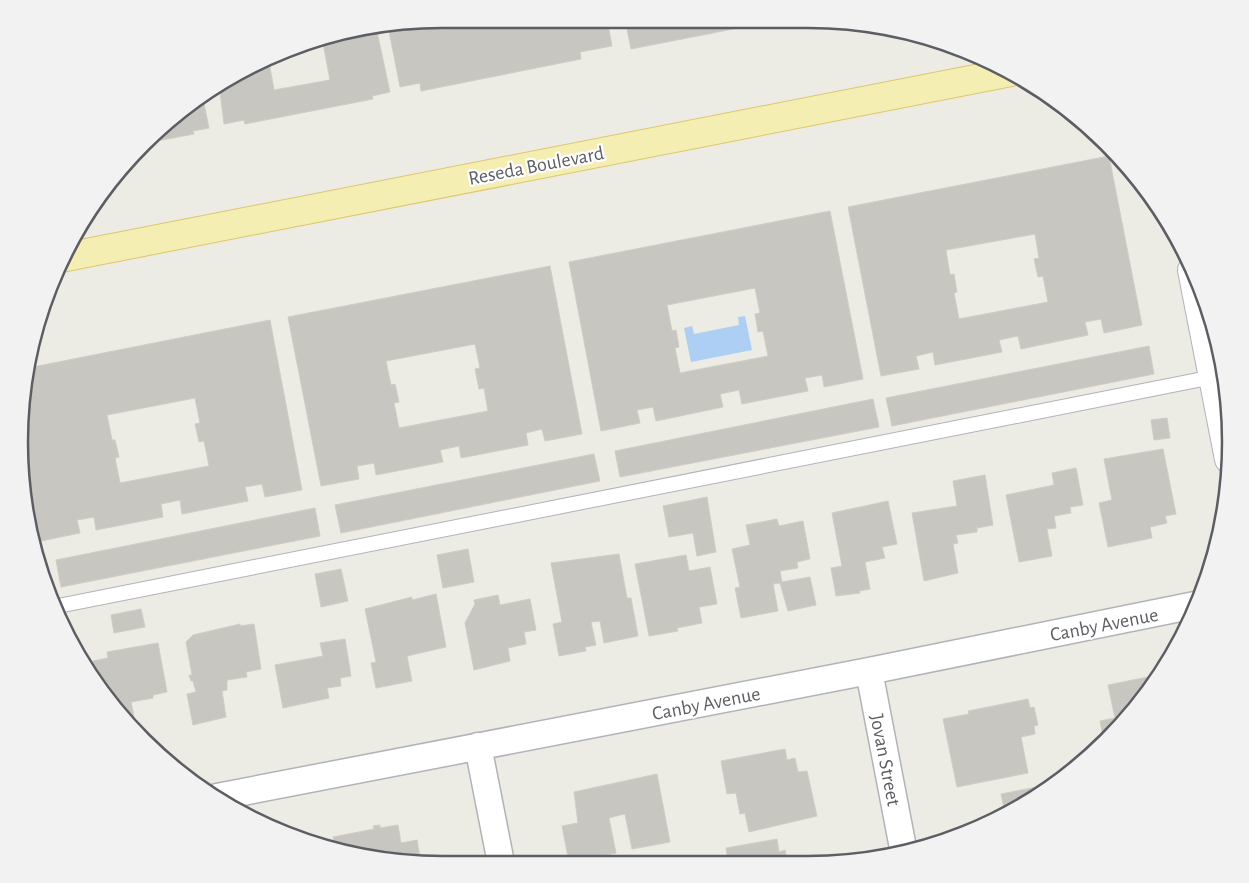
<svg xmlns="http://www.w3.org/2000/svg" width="1249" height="883" viewBox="0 0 1249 883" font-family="'Alegreya Sans',sans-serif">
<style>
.water{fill:#adcff3}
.building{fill:#c8c6c1;stroke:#d0cdc3;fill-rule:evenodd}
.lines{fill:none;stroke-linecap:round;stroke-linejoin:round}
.service-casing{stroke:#b1b3b7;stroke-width:16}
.minor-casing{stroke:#b1b3b7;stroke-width:29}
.tertiary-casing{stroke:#b1b3b7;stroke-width:30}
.primary-casing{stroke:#dec76b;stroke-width:30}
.service{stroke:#fff;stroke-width:14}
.minor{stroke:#fff;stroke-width:26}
.tertiary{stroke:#fff;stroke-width:28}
.primary{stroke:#f4eeb2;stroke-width:28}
.labels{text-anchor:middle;stroke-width:4.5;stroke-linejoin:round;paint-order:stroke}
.street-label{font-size:20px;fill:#5c5e63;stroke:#fff}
.rim{fill:none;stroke:#5c5e63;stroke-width:2.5}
</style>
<rect width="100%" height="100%" fill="#ecebe4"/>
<path class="water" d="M745 316 752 350 691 362 684 328 692 326 694 334 739 325 738 317Z"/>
<path class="building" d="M454 19H607L612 46 580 52 581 59 421 91 420 83 400 87 389 31Z
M625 19H773L774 21 631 49Z
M376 27 390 92 372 96 373 99 245 124 244 120 224 124 219 84 269 62 274 90 330 80 322 38 332 33Z
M202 94 209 128 193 131 194 134 146 143Z
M1109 156 1142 325 1104 333 1101 319 1085 322 1088 335 1021 349 1018 336 999 340 1002 352 935 365 933 352 916 356 919 369 881 376 848 207ZM1035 234 1039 258 1034 259 1038 277 1043 276 1048 302 959 319 954 293 957 292 954 274 950 275 946 250Z
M830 211 863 379 824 387 822 375 805 378 808 391 742 404 739 390 720 394 723 407 656 421 653 407 637 410 640 423 601 431 569 262ZM755 288 760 313 755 314 758 332 763 331 768 356 680 373 675 348 679 347 676 330 672 331 667 305Z
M550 266 582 434 545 441 542 429 526 433 528 445 461 458 459 446 440 450 443 462 376 475 374 463 357 466 359 479 321 486 288 317ZM475 344 480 368 475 369 479 389 484 388 488 411 399 428 394 403 399 402 395 384 391 385 386 361Z
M270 320 302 490 265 497 262 484 245 487 248 501 182 514 180 500 161 504 163 517 96 530 94 517 77 520 80 533 41 541 22 444V386L28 368ZM195 398 200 423 195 424 199 442 204 441 209 466 120 483 115 458 119 457 115 440H112L107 415Z
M1149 346 1154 374 892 426 886 398Z
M873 399 879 427 620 477 615 451Z
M1167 418 1170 438 1154 440 1151 420Z
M1163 449 1176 514 1165 516 1167 523 1150 527 1152 538 1108 547 1099 503 1112 500 1104 459Z
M594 454 600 481 341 533 335 505Z
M1076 468 1083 505 1070 507 1071 513 1054 516 1056 528 1047 529 1052 556 1019 562 1006 495 1054 485 1052 473Z
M985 475 993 525 977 528V532L956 535 958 543 953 544 958 573 924 581 912 513 957 506 953 481Z
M707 497 716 552 697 556 693 533 669 537 663 506Z
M888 501 897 544 882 547 885 558 865 562 870 589 859 591 860 593 836 596 831 568 842 566 832 513Z
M315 508 320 536 61 587 56 560Z
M777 519 779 526 803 521 810 559 797 562 798 568 780 571 782 582 810 577 816 605 788 611 780 583 773 584 778 611 741 618 735 588 740 587 732 549 750 545 746 525Z
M468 549 474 582 443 588 437 555Z
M619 554 627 598H631L638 636 604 643 600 621 591 622 596 645 585 647 586 651 559 656 553 624 562 622 551 563Z
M686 555 689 571 710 567 717 604 699 607 702 623 677 628 678 631 649 636 635 564Z
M341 569 348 601 321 607 315 574Z
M436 594 446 647 407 656 412 681 376 688 371 663 376 662 365 609 412 597V600Z
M498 595 500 605 530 599 536 630 524 632 526 644 508 648 510 661 474 670 465 623 475 604 474 600Z
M141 609 145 627 114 633 111 615Z
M240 624V626L254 624 261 669 246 672 247 677 227 680V690L222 691 226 717 193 725 187 694 196 692 193 681H191L189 675H192L186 642 193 635Z
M345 639 351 676 340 678 341 686 327 688 329 698 283 708 275 665 323 656 320 643Z
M158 643 167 692 153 695V698L131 702 137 732 123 720 95 674 93 661 108 658 107 652Z
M1158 675 1143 699 1104 741 1100 721 1115 718 1108 685Z
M1028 699 1030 708 1034 707 1038 725 1034 726 1035 734 1021 737 1028 773 957 787 943 719 969 714 968 711Z
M785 749 787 760 795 758 798 772 807 771 817 816 749 832 745 813 740 814 736 793 727 794 721 761Z
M657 774 670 842 632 849 625 814 620 815 609 818 616 853 569 862 562 826 578 823 574 792Z
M1047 785V786L1002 815 1005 813 1001 794Z
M380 825V828L398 825 401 843 417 840 421 863 336 850 333 837 374 829 373 826Z
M777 839 779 852 785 850 787 861H728L726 848Z
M627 857 628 862H616L615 859Z"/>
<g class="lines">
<defs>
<path id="service" d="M53 607 1218 376"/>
<path id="minor" d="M869 671 903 848
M478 746 501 863
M217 797 869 671 1195 605"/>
<path id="tertiary" d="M1192 270 1229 459"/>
<path id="primary" d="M61 258 1011 72"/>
</defs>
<use href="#service" class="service-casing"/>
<use href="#minor" class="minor-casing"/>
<use href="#tertiary" class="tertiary-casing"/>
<use href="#primary" class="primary-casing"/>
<use href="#service" class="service"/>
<use href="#minor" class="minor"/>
<use href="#tertiary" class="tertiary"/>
<use href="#primary" class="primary"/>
</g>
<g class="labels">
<g class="street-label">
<text transform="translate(536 165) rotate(-11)" y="7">Reseda Boulevard</text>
<text transform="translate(1104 624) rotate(-11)" y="7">Canby Avenue</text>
<text transform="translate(706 703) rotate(-11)" y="7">Canby Avenue</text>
<text transform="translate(886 760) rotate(79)" y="7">Jovan Street</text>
</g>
</g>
<path d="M0 0H1249V883H0ZM442 28H808A414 414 0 0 1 1222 442V442A414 414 0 0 1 808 856H442A414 414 0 0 1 28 442V442A414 414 0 0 1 442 28Z" fill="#f2f2f3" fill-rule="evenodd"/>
<path class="rim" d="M442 28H808A414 414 0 0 1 1222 442V442A414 414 0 0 1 808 856H442A414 414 0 0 1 28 442V442A414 414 0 0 1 442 28Z"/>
</svg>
